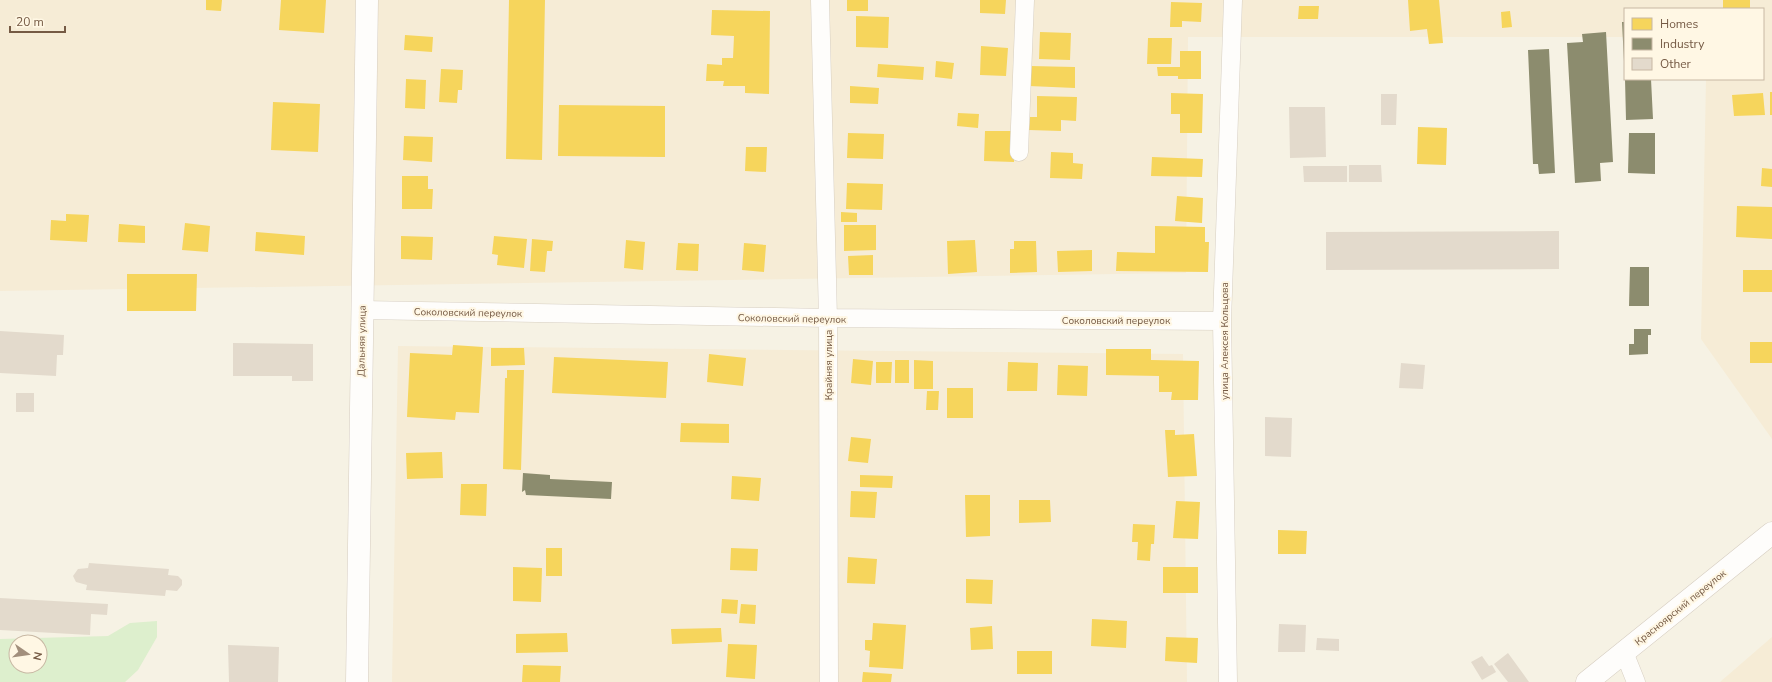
<svg xmlns="http://www.w3.org/2000/svg" width="1772" height="682" viewBox="0 0 1772 682" font-family="'Nunito Sans',sans-serif">
<style>
.residential{fill:#f6ecd6}
.green{fill:#ddefcd;fill-rule:evenodd}
.homes{fill:#f6d55c}
.industry{fill:#8c8c6e}
.building{fill:#e3dacc}
.lines{fill:none;stroke-linecap:round;stroke-linejoin:round}
.street-casing{stroke:#d7cfc2;stroke-width:19}
.secondary-casing{stroke:#d6cdc1;stroke-width:23}
.street{stroke:#fefdfb;stroke-width:18}
.secondary{stroke:#fefdfb;stroke-width:22}
.labels{text-anchor:middle;stroke-width:4;stroke-linejoin:round;paint-order:stroke}
.street-label{font-size:10px;fill:#755a44;stroke:#fff7e4}
</style>
<rect width="100%" height="100%" fill="#f6f2e4"/>
<path class="residential" d="M0 0H1772V439L1701 339 1706 79H1763V9H1625V37H1188L1186 273 0 291Z
M398 346 1183 354 1187 682H392Z
M1772 637V682H1720Z"/>
<path class="green" d="M157 621V637L138 670 125 682H0V639L108 636 130 623ZM16 642H40V666H16Z"/>
<path class="homes" d="M206 0H222L221 11 206 10Z
M281 0H326L324 33 279 30Z
M509 0H545L542 160 506 159Z
M847 0H868V11H847Z
M980 0H1006L1005 14 980 13Z
M1408 0H1439L1443 43 1429 44 1427 29 1410 31Z
M1723 0H1750V9H1723Z
M1171 2 1202 3 1201 22 1182 21V27H1170Z
M1299 6H1319L1318 19H1298Z
M712 10 770 11 769 94 745 93V86H723L724 81H706L707 64 722 65V58H733L734 36 711 35Z
M1510 11 1512 27 1502 28 1501 12Z
M856 16 889 17 888 48 856 47Z
M1040 32 1071 33 1070 60 1039 59Z
M405 35 433 37 432 52 404 50Z
M1148 38H1172L1171 64H1147Z
M981 46 1008 48 1006 76 980 75Z
M1180 51H1201V79H1178V76H1158L1157 67H1180Z
M936 61 954 63 952 79 935 77Z
M878 64 924 67 923 80 877 77Z
M1030 66 1075 67V88L1029 86Z
M441 69 463 70 462 90H458L457 103 439 102Z
M406 79 426 80 425 109 405 108Z
M850 86 879 88 878 104 850 103Z
M1770 92H1772V115H1770Z
M1171 93 1203 94 1202 133H1180V114H1171Z
M1763 93 1765 115 1734 116 1732 95Z
M1037 96 1077 97 1076 121 1061 120V131L1029 130 1030 117H1037Z
M273 102 320 104 318 152 271 150Z
M559 105 665 106V157L558 156Z
M958 113 979 114 978 128 957 126Z
M1418 127 1447 128 1446 165 1417 164Z
M985 131H1014V162L984 161Z
M848 133 884 134 883 159 847 158Z
M404 136 433 137 432 162 403 160Z
M746 147H767L766 172 745 171Z
M1051 152 1073 153V163L1083 164 1082 179 1050 178Z
M1152 157 1203 159 1202 177 1151 176Z
M1762 168 1772 169V187L1761 186Z
M402 176H428V189H433L432 209H402Z
M847 183 883 184 882 210 846 209Z
M1177 196 1203 198 1202 223 1175 221Z
M1737 206 1772 207V239L1736 237Z
M841 212 857 213V222H841Z
M66 214 89 215 87 242 50 240 51 220 66 221Z
M185 223 210 226 208 252 182 250Z
M119 224 145 226V243L118 242Z
M844 225H876V250L844 251Z
M1155 226 1205 227V242H1209L1208 272 1116 271 1117 252 1155 253Z
M256 232 305 236 304 255 255 251Z
M401 236 433 237 432 260 401 259Z
M494 236 527 239 524 268 497 265 498 255 492 254Z
M532 239 553 241 552 251H547L545 272 530 271Z
M626 240 645 242 643 270 624 268Z
M975 240 977 272 948 274 947 241Z
M1014 241H1036L1037 272 1010 273V249H1014Z
M678 243 699 244 698 271 676 270Z
M744 243 766 245 764 272 742 270Z
M1092 250V271L1058 272 1057 251Z
M873 255V275H849L848 256Z
M1743 270H1772V292H1743Z
M127 274H197L196 311H127Z
M1750 342H1772V363H1750Z
M453 345 483 347 479 413 456 412 455 420 407 417 410 353 452 355Z
M491 348H524L525 365 491 366Z
M1106 349H1151V360L1199 361 1198 400H1171L1172 392H1159V376L1106 375Z
M709 354 746 358 743 386 707 382Z
M554 357 668 362 666 398 552 393Z
M853 359 873 361 871 385 851 383Z
M895 360H909V383H895Z
M914 360 933 361V389H914Z
M876 362H892L891 383H876Z
M1008 362 1038 363 1037 391H1007Z
M1058 365 1088 366 1087 396 1057 395Z
M507 370H524L521 470 503 469 505 378H507Z
M947 388H973V418H947Z
M927 391H939L938 410H926Z
M681 423 729 424V443L680 442Z
M1165 430H1175V435L1194 434 1197 476 1168 477Z
M851 437 871 439 868 463 848 461Z
M442 452 443 478 407 479 406 453Z
M860 475 893 476 892 488 860 487Z
M732 476 761 478 759 501 731 499Z
M461 484H487L486 516 460 515Z
M851 491 877 492 875 518 850 517Z
M965 495H990V536L966 537Z
M1019 500H1050L1051 522 1019 523Z
M1176 501 1200 502 1198 539 1173 538Z
M1133 524 1155 525 1154 544H1151L1150 561 1137 560 1138 542H1132Z
M1278 530 1307 531 1306 554H1278Z
M546 548H562V576H546Z
M731 548 758 549 757 571 730 570Z
M848 557 877 559 875 584 847 583Z
M513 567 542 568 541 602 513 601Z
M1163 567H1198V593H1163Z
M966 579 993 580 992 604 966 603Z
M722 599 738 600 737 614 721 613Z
M741 604 756 605 755 624 739 623Z
M1092 619 1127 621 1126 648 1091 646Z
M873 623 906 625 903 669 869 667 870 651 865 650V640H872Z
M992 626 993 649 971 650 970 628Z
M721 628 722 642 672 644 671 629Z
M567 633 568 652 516 653V634Z
M1166 637 1198 638 1197 663 1165 661Z
M728 644 757 645 755 679 726 677Z
M1017 651H1052V674H1017Z
M523 665 561 666 560 682H522Z
M863 672 892 674 891 682H862Z"/>
<path class="industry" d="M1622 22H1625V61H1624Z
M1606 32 1613 162 1600 163 1601 181 1575 183 1567 43 1583 42 1582 34Z
M1549 49 1555 173 1539 174 1538 164H1533L1528 50Z
M1625 79H1651L1653 119 1626 120Z
M1629 133H1655V174L1628 173Z
M1630 267H1649V306H1629Z
M1634 329H1651V335H1648V354L1629 355V344H1634Z
M523 473 550 475V479L612 482 611 499 526 495 525 490 522 492Z"/>
<path class="building" d="M1381 94H1397L1396 125H1381Z
M1289 107H1325L1326 157 1290 158Z
M1349 165H1381L1382 182H1349Z
M1303 166H1347V182H1304Z
M1559 231V269L1326 270V232Z
M0 331 64 335 63 355H57L56 376 0 373Z
M233 343 313 344V381H292V376H233Z
M1401 363 1425 365 1423 389 1399 388Z
M16 393H34V412H16Z
M1265 417 1292 418 1291 457 1265 456Z
M89 563 169 569 168 575 178 576 182 580V585L177 591 166 590 165 596 86 590 87 585 76 582 73 576 78 569 88 568Z
M0 598 108 604 107 615 91 614 90 635 0 630Z
M1279 624 1306 625 1305 652H1278Z
M1317 638 1339 639V651L1316 650Z
M228 645 279 647 278 682H229Z
M1508 653 1529 682H1508L1494 664Z
M1482 656 1489 666 1492 665 1496 672 1482 680 1471 662Z"/>
<g class="lines">
<defs>
<path id="street" d="M820 0 828 318 829 682
M1019 152 1025 0
M361 310 828 318 1222 321
M1624 652 1636 682
M1228 682 1222 321 1233 0"/>
<path id="secondary" d="M357 682 367 0
M1587 682 1772 533"/>
</defs>
<use href="#street" class="street-casing"/>
<use href="#secondary" class="secondary-casing"/>
<use href="#street" class="street"/>
<use href="#secondary" class="secondary"/>
</g>
<g class="labels">
<g class="street-label">
<text transform="translate(468 312) rotate(1)" y="4">Соколовский переулок</text>
<text transform="translate(792 318) rotate(1)" y="4">Соколовский переулок</text>
<text x="1116" y="324">Соколовский переулок</text>
<text transform="translate(361 341) rotate(-89)" y="4">Дальняя улица</text>
<text transform="translate(1224 341) rotate(-90)" y="4">улица Алексея Кольцова</text>
<text transform="translate(828 365) rotate(-90)" y="4">Крайняя улица</text>
<text transform="translate(1680 607) rotate(-39)" y="4">Красноярский переулок</text>
</g>
</g>
<rect x="1624" y="8" width="140" height="72" fill="#fff7e4" stroke="#c8b8a4"/>
<rect x="1632" y="18" width="20" height="12" fill="#f6d55c" stroke="#c8b8a4"/>
<text x="1660" y="28" font-size="12" fill="#755a44">Homes</text>
<rect x="1632" y="38" width="20" height="12" fill="#8c8c6e" stroke="#c8b8a4"/>
<text x="1660" y="48" font-size="12" fill="#755a44">Industry</text>
<rect x="1632" y="58" width="20" height="12" fill="#e3dacc" stroke="#c8b8a4"/>
<text x="1660" y="68" font-size="12" fill="#755a44">Other</text>
<g transform="translate(28 654) rotate(103)"><circle r="19" fill="#fff7e4" stroke="#c8b8a4"/>
<path d="M0-3L7 15L0 10L-7 15Z" fill="#a28f7c"/>
<text y="-6" font-size="11" font-weight="bold" text-anchor="middle" fill="#755a44">N</text>
</g>
<path d="M10 26v6h55v-6" fill="none" stroke="#755a44" stroke-width="2"/>
<text x="16" y="26" font-size="12" fill="#755a44" stroke="#fff7e4" stroke-width="3" paint-order="stroke">20 m</text>
</svg>
